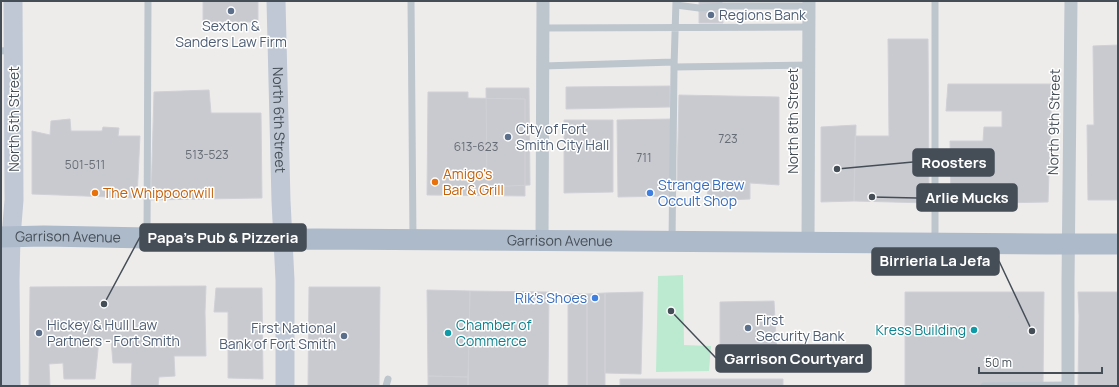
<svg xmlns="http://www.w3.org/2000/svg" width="1119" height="387" viewBox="0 0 1119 387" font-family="Manrope,sans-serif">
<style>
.green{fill:#bcead0}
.building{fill:#c9cad0;stroke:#d0d1d7}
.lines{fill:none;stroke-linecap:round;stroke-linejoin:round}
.lane{stroke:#bdc5cd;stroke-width:7}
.street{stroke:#bdc5cd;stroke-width:13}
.secondary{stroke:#bfc8d4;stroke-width:19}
.primary{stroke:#adbac9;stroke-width:21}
.service-dot{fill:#5c6f8a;stroke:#fff;stroke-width:1.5}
.food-dot{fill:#e8710a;stroke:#fff;stroke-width:1.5}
.shop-dot{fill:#3f7fe0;stroke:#fff;stroke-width:1.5}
.culture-dot{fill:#0f9aa8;stroke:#fff;stroke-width:1.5}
.labels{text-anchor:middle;stroke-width:3;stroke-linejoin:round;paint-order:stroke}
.number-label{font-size:12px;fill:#666d75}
.service-label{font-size:14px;fill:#4e5e75;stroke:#fff;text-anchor:start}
.street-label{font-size:14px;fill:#454e57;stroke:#fff}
.food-label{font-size:14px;fill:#c56008;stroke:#fff;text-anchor:start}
.shop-label{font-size:14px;fill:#366cbe;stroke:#fff;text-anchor:start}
.culture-label{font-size:14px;fill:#0d838f;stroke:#fff;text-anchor:start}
.leader{fill:none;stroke:#454e57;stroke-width:1.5}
.callout-dot{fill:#454e57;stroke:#fff;stroke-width:1.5}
.callout{fill:#454e57;stroke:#454e57;stroke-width:1.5}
.callout-label{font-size:15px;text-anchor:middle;font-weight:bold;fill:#fff}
</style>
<rect width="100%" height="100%" fill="#eeeceb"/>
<path class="green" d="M683 275 684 345 711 346 709 371 656 372 658 276Z"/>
<path class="building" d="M203 1H258V22H203Z
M699 1H722L723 23H699Z
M888 39H928L929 203 854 201 855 136H889Z
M1118 45V200H1088L1087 125H1094L1093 46Z
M948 84H1052L1048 202 951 204 950 141H983L984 127H1002V111H946Z
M670 86V107L566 109V87Z
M486 88H529L530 185 487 187Z
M209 90 211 113H261L262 198 151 200 154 92Z
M428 92H468V98L525 99V196L427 195Z
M679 95 779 97V185L750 183V199L707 201 708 182 677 185Z
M70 119 71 131H102L103 127 119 128 118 136H140L137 198 32 194V131L50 135 51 121Z
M671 119 672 196 618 197 617 120Z
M564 120H613V192L564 193Z
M856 125 854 201 821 202V127Z
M206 286 205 312 206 356H174L175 376 159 377 158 386H131L132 363H113L111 340H99L95 379H64L63 363 49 364 50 386H29L30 287Z
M309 287H380L379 385 308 386Z
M216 288H262L263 379 228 378V312H214Z
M427 290 470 291 468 377 428 376Z
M470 291 549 292 548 386H468Z
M643 292 641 374 605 373V293Z
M905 292H1044L1043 386H905Z
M1078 292H1118V386H1078L1079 316Z
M605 293V386H587V294Z
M568 294H587V386H568Z
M774 301 777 353 756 354V359L720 361V302Z
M428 376 468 377V386H428Z
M620 379H783V386H620Z"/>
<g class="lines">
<path class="lane" d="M411 1 413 239
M935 1V241
M676 5 699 8 722 6H809
M543 28 809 27
M1 51 13 50
M543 66 674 62
M674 67 809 65
M147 237 148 1
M672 241 674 67 676 1
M386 386 388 379
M984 386 1068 385"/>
<path class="street" d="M542 241 543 1
M808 242 809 1
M1068 386V282L1071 1"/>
<g class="secondary">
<path id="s1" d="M276 1 281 201 285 280V386"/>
<path d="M11 386 10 280 11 237 14 200 13 1"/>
</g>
<path class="primary" id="s2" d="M1 237 44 236 254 240 314 239 1047 244H1118"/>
</g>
<g class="service-dot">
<circle cx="231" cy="11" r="4"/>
<circle cx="711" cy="15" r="4"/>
<circle cx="508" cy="137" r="4"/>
<circle cx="748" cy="328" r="4"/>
<circle cx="39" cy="333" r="4"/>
<circle cx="344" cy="336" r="4"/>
</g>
<g class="food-dot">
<circle cx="435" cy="182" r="4"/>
<circle cx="95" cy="193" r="4"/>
</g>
<g class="shop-dot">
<circle cx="650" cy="193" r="4"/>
<circle cx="595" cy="298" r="4"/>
</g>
<g class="culture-dot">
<circle cx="974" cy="330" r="4"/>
<circle cx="448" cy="333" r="4"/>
</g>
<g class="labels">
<g class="number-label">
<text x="728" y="143">723</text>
<text x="476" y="151">613-623</text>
<text x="207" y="159">513-523</text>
<text x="644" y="162">711</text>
<text x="85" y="169">501-511</text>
</g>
<g class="service-label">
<text x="719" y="20">Regions Bank</text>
<text x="231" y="31" text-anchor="middle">Sexton &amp;<tspan x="231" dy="16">Sanders Law Firm</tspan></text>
<text x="516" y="134">City of Fort<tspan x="516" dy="16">Smith City Hall</tspan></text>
<text x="756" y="325">First<tspan x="756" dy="16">Security Bank</tspan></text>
<text x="47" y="330">Hickey &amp; Hull Law<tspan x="47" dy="16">Partners - Fort Smith</tspan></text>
<text x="336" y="333" text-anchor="end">First National<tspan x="336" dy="16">Bank of Fort Smith</tspan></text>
</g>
<g class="street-label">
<text transform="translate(14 119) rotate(-90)" y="5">North 5th Street</text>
<text dy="5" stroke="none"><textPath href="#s1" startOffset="119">North 6th Street</textPath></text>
<text transform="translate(793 121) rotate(-90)" y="5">North 8th Street</text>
<text transform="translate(1054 122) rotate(-89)" y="5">North 9th Street</text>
<text dy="5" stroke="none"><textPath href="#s2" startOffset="67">Garrison Avenue</textPath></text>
<text dy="5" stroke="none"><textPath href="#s2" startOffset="559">Garrison Avenue</textPath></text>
</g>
<g class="food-label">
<text x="443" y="179">Amigo's<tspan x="443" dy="16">Bar &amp; Grill</tspan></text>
<text x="103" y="198">The Whippoorwill</text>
</g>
<g class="shop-label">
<text x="658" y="190">Strange Brew<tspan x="658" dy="16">Occult Shop</tspan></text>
<text x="587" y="303" text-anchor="end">Rik's Shoes</text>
</g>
<g class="culture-label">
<text x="456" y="330">Chamber of<tspan x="456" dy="16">Commerce</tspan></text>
<text x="966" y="335" text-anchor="end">Kress Building</text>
</g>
</g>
<path class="leader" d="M837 169L913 162M872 197L917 198M104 304L140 237M1032 331L999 261M671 311L716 358"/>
<g class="callout-dot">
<circle cx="837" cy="169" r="4"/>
<circle cx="872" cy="197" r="4"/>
<circle cx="104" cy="304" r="4"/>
<circle cx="1032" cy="331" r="4"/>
<circle cx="671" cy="311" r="4"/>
</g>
<g class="callout">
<rect x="913" y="149" width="81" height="27" rx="4"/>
<rect x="917" y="184" width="100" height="27" rx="4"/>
<rect x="140" y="224" width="166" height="27" rx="4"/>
<rect x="872" y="248" width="127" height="27" rx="4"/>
<rect x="716" y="345" width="155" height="27" rx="4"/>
</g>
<g class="callout-label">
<text x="954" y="168">Roosters</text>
<text x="967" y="203">Arlie Mucks</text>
<text x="223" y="243">Papa's Pub &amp; Pizzeria</text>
<text x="935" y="266">Birrieria La Jefa</text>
<text x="794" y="364">Garrison Courtyard</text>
</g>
<rect width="1119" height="387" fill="none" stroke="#454e57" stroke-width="4"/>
<path d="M979 367v6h123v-6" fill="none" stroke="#454e57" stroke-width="2"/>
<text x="985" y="367" font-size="12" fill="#454e57" stroke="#ffffff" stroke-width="3" paint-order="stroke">50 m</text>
</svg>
